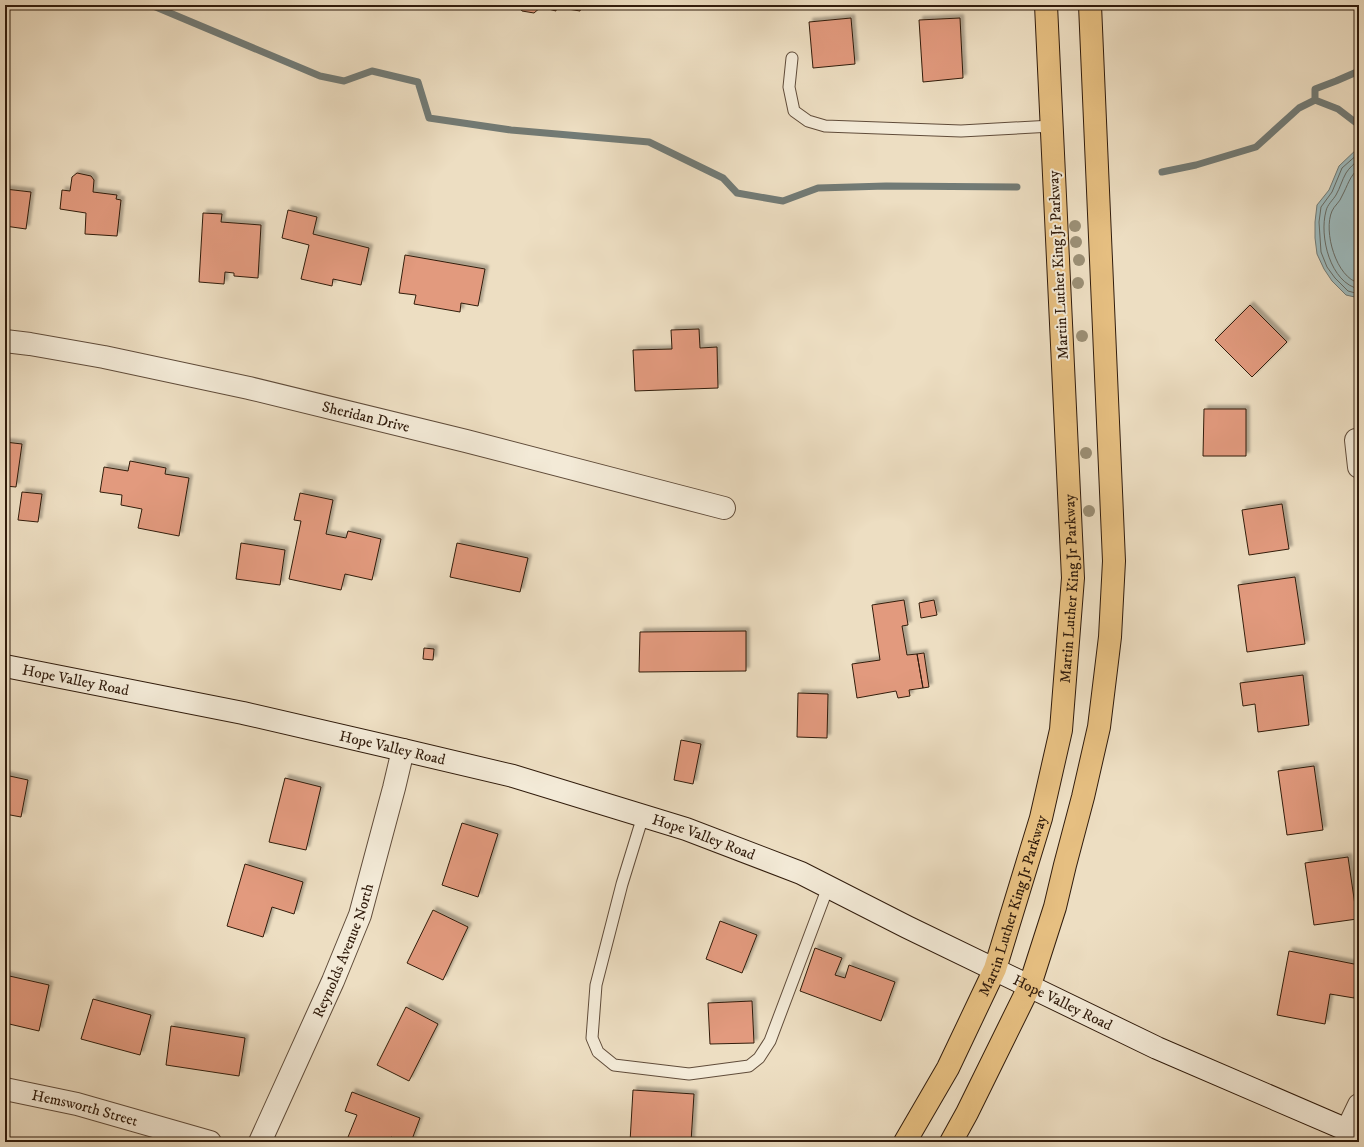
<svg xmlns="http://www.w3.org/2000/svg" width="1364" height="1147" viewBox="0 0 1364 1147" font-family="'IM FELL DW Pica',serif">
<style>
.water{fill:#9dbabd;stroke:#727b76}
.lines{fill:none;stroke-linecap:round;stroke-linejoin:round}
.shore{stroke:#676b64;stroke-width:1}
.stream{stroke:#727b76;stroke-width:7}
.building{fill:#e29a7e;stroke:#311c0c;filter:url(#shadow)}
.lane-casing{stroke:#604c3a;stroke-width:13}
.street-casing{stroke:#604c3a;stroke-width:24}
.secondary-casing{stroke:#311c0c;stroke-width:24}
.primary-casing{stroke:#311c0c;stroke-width:24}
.lane{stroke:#f3ead7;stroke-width:11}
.street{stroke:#f3ead7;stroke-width:22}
.secondary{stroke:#f3ead7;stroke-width:22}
.primary{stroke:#e6bf81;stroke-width:22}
.tree{fill:#9b8f75}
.labels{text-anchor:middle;stroke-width:4;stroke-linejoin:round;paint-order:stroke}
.street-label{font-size:15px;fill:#311c0c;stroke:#f3ead7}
</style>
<defs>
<filter id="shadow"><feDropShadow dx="3.5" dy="-3.5" stdDeviation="1" flood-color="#0004"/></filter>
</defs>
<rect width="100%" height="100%" fill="#eddec2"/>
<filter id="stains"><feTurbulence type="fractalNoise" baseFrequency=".005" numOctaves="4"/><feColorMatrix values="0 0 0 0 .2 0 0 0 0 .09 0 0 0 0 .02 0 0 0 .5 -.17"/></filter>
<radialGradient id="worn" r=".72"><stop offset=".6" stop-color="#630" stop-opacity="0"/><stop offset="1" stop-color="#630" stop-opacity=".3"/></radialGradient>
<path class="water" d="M1359 147V298L1346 295 1332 281 1324 269 1317 254 1315 238V222L1317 205 1329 190 1339 166Z"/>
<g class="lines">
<path class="shore" d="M1359 153 1342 168 1332 192 1321 207 1319 222 1321 252 1327 267 1335 278 1348 291 1359 294
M1359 159C1355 163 1349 168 1346 173 1342 180 1340 188 1336 195 1333 200 1327 205 1326 211 1319 236 1330 283 1359 289
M1359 168C1349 177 1348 185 1342 196 1340 202 1334 206 1332 211 1323 231 1336 278 1359 283"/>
<path class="stream" d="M151 5 320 76 344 81 372 71 418 82 429 118 511 130 649 142 723 178 737 193 783 201 818 188 886 186 1017 187
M1315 100V89L1336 81 1359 71
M1162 172 1196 165 1256 147 1299 108 1315 100 1338 109 1359 125"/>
</g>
<path class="building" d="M518 5H582L580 11 556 7V11L541 7 534 13 522 11Z
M851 18 855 64 813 68 809 22Z
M960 18 963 78 923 82 919 20Z
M77 173 91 176 94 180 93 192 117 195 116 199 121 200 117 236 85 234 86 213 60 209 62 190 70 191 72 177Z
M5 189 31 192 26 229 5 226Z
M288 210 317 217 313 234 369 248 361 285 333 279 332 286 301 279 309 245 282 238Z
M203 213 222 214 221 222 261 225 258 278 234 276V273L225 272 224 284 199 282Z
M405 255 485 269 478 306 461 303 460 312 414 304 416 295 399 293Z
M1250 305 1287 342 1252 377 1215 340Z
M699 329 700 348 717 347 718 388 635 391 633 350 672 349 671 330Z
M1204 409H1246V456H1203Z
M5 442 22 444 16 487 5 486Z
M130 461 166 468 165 474 189 478 179 536 138 528 142 509 121 505 122 495 100 492 104 467 128 471Z
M22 492 42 494 38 522 18 520Z
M300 493 333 500 326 534 346 538 348 531 381 539 372 580 345 574 341 590 289 579 301 521 294 520Z
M1282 504 1289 549 1249 555 1242 510Z
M241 543 285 550 280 585 236 579Z
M457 543 528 558 520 592 450 577Z
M1295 577 1305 644 1247 652 1238 585Z
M904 600 908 625 902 626 907 655 917 654 923 688 909 690 910 696 898 698 896 691 857 698 852 664 880 660 872 605Z
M934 600 937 615 921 618 919 603Z
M746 631V671L639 672 640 632Z
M424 648 434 649 433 660 423 659Z
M924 653 929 687 923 688 917 654Z
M1303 675 1309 725 1258 732 1255 704 1243 706 1240 683Z
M798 693 828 694 827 738 797 737Z
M681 740 701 744 693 784 674 780Z
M1314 766 1323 830 1287 835 1278 771Z
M5 775 28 780 21 817 5 814Z
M285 778 321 787 306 850 269 842Z
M462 823 498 834 478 897 442 885Z
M1348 857 1357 919 1314 925 1305 863Z
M245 864 303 882 294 914 272 907 263 937 227 926Z
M433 910 468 927 443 980 407 963Z
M720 921 757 935 742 973 706 959Z
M815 948 842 958 835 975 845 978 849 965 895 982 881 1021 800 991Z
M1289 951 1359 965V975L1354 998 1330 994 1325 1024 1277 1015Z
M5 975 49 985 39 1031 5 1023Z
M93 999 151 1015 140 1055 81 1039Z
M752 1001 754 1043 710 1044 708 1003Z
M406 1007 438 1024 409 1081 377 1065Z
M171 1026 245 1038 239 1076 166 1065Z
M633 1090 694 1094 691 1142H630Z
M352 1092 420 1118 411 1142H404L391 1137 389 1142H346L357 1115 345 1111Z"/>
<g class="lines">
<defs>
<path id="lane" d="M792 58 789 87 794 111 808 121 825 126 961 131 1052 126
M643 816 622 884 596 985 592 1038 598 1052 614 1065 689 1074 749 1066 759 1058 770 1041 828 887"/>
<g id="street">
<path id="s1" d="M5 341 30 344 104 357 249 388 466 441 724 508"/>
<path d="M1356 440 1359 467"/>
<path id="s2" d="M5 1089 77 1104 210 1142"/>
<path d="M1347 1130 1359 1105"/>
<path id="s3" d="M260 1142 333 981 360 915 394 788 403 750"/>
</g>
<g id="secondary">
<path id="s4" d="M5 666 243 713 403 750 513 776 686 829 801 873 907 927 1157 1048 1359 1135"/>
</g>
<g id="primary">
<path id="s5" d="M905 1142 948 1068 995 969 1041 818 1061 730 1073 578 1046 5"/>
<path d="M951 1142 967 1113 1030 985 1055 907 1065 865 1083 797 1099 727 1110 637 1114 561 1090 5"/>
</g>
</defs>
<use href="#lane" class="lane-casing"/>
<use href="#street" class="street-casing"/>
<use href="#secondary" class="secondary-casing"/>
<use href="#primary" class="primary-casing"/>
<use href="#lane" class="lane"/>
<use href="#street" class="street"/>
<use href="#secondary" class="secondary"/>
<use href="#primary" class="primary"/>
</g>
<g class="tree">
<circle cx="1075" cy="226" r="6"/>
<circle cx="1076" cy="242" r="6"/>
<circle cx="1079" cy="260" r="6"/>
<circle cx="1078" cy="283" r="6"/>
<circle cx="1082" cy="336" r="6"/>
<circle cx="1086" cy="453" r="6"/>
<circle cx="1089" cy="511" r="6"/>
</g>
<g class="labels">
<g class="street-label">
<text transform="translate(1058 265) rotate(-93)" y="5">Martin Luther King Jr Parkway</text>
<text dy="5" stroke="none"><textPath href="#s1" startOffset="369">Sheridan Drive</textPath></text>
<text dy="5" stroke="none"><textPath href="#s5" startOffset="585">Martin Luther King Jr Parkway</textPath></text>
<text dy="5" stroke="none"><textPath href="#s4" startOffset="72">Hope Valley Road</textPath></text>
<text dy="5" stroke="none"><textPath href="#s4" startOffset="396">Hope Valley Road</textPath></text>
<text dy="5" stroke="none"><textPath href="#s4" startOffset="720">Hope Valley Road</textPath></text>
<text dy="5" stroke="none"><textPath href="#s5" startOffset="261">Martin Luther King Jr Parkway</textPath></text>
<text dy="5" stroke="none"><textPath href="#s3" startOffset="209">Reynolds Avenue North</textPath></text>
<text dy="5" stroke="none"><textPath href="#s4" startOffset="1116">Hope Valley Road</textPath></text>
<text dy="5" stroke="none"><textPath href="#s2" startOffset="82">Hemsworth Street</textPath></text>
</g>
</g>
<rect width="1364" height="1147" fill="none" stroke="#eddec2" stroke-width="20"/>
<rect x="6" y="6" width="1352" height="1135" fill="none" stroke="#311c0c" stroke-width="2"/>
<rect x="10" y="10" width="1344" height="1127" fill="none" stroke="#311c0c"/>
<rect width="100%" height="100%" filter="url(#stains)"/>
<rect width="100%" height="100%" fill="url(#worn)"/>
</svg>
